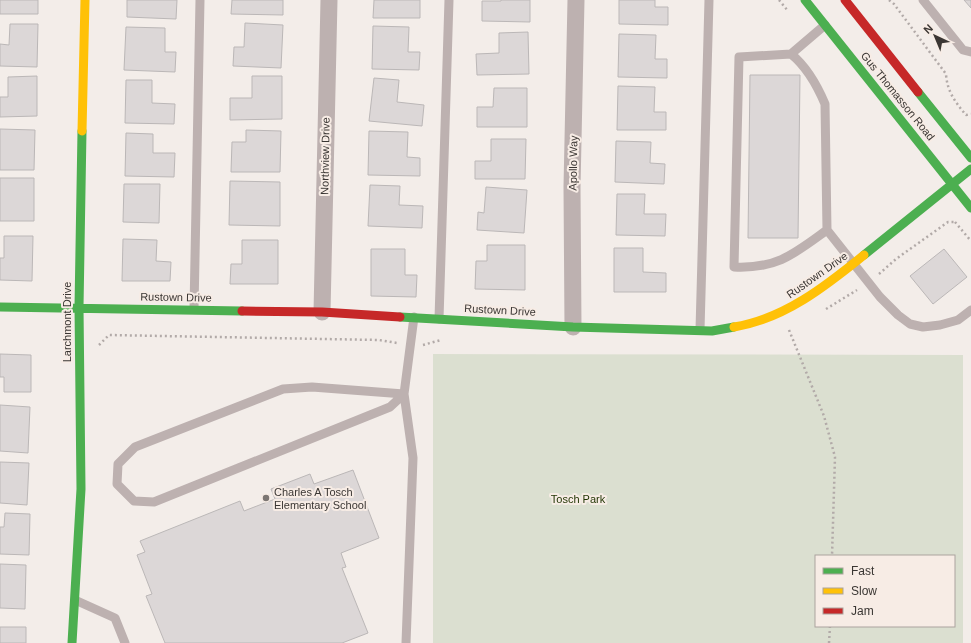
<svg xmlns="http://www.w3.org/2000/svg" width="971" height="643" viewBox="0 0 971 643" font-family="Helvetica,sans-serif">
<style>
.green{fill:#dbdfd0;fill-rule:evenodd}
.building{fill:#dcd7d7;stroke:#bbb7b7}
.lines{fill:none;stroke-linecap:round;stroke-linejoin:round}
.path{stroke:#b2aaa8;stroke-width:2.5;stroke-dasharray:2 3;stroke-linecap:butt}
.lane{stroke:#bdb1b0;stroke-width:9}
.street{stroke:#bdb1b0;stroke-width:17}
.fast{stroke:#4caf50;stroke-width:9}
.slow{stroke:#ffc107;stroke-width:9}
.jam{stroke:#c62828;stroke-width:9}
.poi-dot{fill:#7b7673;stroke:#f7ece5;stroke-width:1.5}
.labels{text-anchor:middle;stroke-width:4;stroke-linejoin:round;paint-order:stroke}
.street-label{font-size:11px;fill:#3a3633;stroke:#f7ece5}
.poi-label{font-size:11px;fill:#3a3633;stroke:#f7ece5;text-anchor:start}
.park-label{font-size:11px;fill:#1f3301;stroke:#f7ece5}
</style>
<rect width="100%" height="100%" fill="#f3ede9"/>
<path class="green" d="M433 354 963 355V643H433ZM816 556H954V626H816Z"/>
<path class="building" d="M0 0H38V14H0Z
M127 0H177L176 19 127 17Z
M232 0H283V15L231 14Z
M374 0H420V18H373Z
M501 0H530V22L482 21V1H501Z
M619 0H655V7H668V25L619 24Z
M964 0H971V8Z
M245 23 283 25 281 68 233 66 234 47H244Z
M10 24H38L37 67 0 66V44L9 45Z
M373 26 409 27 408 52H420L419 70 372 69Z
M126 27 165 28V52H176L175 72 124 70Z
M528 32 529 74 477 75 476 54 499 53V33Z
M619 34 656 35 655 59H667V78L618 77Z
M750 75H800L798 238H748Z
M37 76V116L0 117V97H8V77Z
M252 76H282V119L230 120V98H252Z
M374 78 399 80 397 102 424 105 422 126 369 121Z
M126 80H152V103L175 104 174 124 125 123Z
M618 86 655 87 654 112H666V130H617Z
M494 88H527V127H477V107H493Z
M0 129 35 130 34 170H0Z
M246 130 281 131 280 172H231L232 142H246Z
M369 131 408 132 407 157 420 158V176L368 175Z
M126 133 153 134V153H175L174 177 125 176Z
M491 139H526L525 179H475V161H491Z
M616 141 651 142 650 163 665 164 664 184 615 182Z
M0 178H34V221H0Z
M230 181 280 182V226L229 225Z
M124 184H160L159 223 123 222Z
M370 185 400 186 399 205 423 206 422 228 368 226Z
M486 187 527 190 524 233 477 230 478 212 484 213Z
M617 194H645L644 214H666L665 236 616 235Z
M4 236H33L32 281 0 280V258H4Z
M123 239 157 240 156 261 171 262 170 281H122Z
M242 240H278V284H230L231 264H242Z
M487 245H525V290L475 289 476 261H487Z
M614 248H643V272L666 273V292H614Z
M371 249H405V275H417L416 297 371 296Z
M944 249 967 277 933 304 910 276Z
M0 354 31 355V392H4V377H0Z
M0 405 30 407 28 453 0 451Z
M0 462 29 463 27 505 0 503Z
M353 470 379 538 341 553 346 567 342 568 368 633 342 643H165L146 596 152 594 137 555 145 552 140 541 240 501 244 511 275 499 271 489 310 474 314 484Z
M5 513 30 514 29 555 0 554V527H4Z
M0 564 26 565 25 609 0 608Z
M0 627H26V643H0Z"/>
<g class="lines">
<path class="path" d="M779 0 788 11
M889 0 894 4 946 74C947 91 955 102 966 115L971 114
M955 222 971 241
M879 274 896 259 948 222H955
M826 309 857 290
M789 330 824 416 835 457 832 556
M99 345 109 335 379 340 397 343
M423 345 441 340
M829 643 830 626"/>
<path class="lane" d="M923 0 963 50 971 52
M791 54 825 25
M827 230C794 254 777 269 734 267L739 57 791 54C807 67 817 85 825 104L827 230 880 297 898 315 910 324 923 327 940 325 958 320 971 310
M194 309 200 0
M439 319 449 0
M700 330 709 0
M312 387 404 394 390 407 154 502 134 501 117 484 118 464 135 447 283 389Z
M75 600 115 618 125 643
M406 643 413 458 404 394 414 317"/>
<path class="street" d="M322 312 329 0
M573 327 572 187 576 0"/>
<path class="fast" d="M805 0 971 208
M918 92 971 158
M864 255 971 169
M0 307 242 311
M400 317 573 327 712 331 734 327
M72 643 81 489 79 307 82 131"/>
<path class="slow" d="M82 131 85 0
M734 327C784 319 826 286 864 255"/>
<path class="jam" d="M845 0 918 92
M242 311 322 312 400 317"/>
</g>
<circle class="poi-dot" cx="266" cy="498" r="4"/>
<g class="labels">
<g class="street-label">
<text transform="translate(898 96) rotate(51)" y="4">Gus Thomasson Road</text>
<text transform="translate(325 156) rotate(-89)" y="4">Northview Drive</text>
<text transform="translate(573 163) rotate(-89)" y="4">Apollo Way</text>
<text transform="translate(817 275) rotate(-35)" y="4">Rustown Drive</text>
<text transform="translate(176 297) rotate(1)" y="4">Rustown Drive</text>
<text transform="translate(500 310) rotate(3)" y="4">Rustown Drive</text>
<text transform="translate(67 322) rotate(-90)" y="4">Larchmont Drive</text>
</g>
<g class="poi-label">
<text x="274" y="496">Charles A Tosch<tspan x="274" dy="13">Elementary School</tspan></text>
</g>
<g class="park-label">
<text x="578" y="503">Tosch Park</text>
</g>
</g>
<rect x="815" y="555" width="140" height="72" fill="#f7ece5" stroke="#aba39e"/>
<rect x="823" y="568" width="20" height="6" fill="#4caf50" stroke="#aba39e"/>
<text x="851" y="575" font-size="12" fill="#3a3633">Fast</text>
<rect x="823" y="588" width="20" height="6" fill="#ffc107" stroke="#aba39e"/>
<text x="851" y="595" font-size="12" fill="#3a3633">Slow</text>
<rect x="823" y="608" width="20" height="6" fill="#c62828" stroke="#aba39e"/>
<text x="851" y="615" font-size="12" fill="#3a3633">Jam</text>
<g transform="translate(935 36) rotate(316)" stroke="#f7ece5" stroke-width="3" paint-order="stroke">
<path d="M0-3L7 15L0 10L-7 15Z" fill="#3a3633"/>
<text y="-6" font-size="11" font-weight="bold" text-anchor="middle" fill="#3a3633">N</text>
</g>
</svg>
